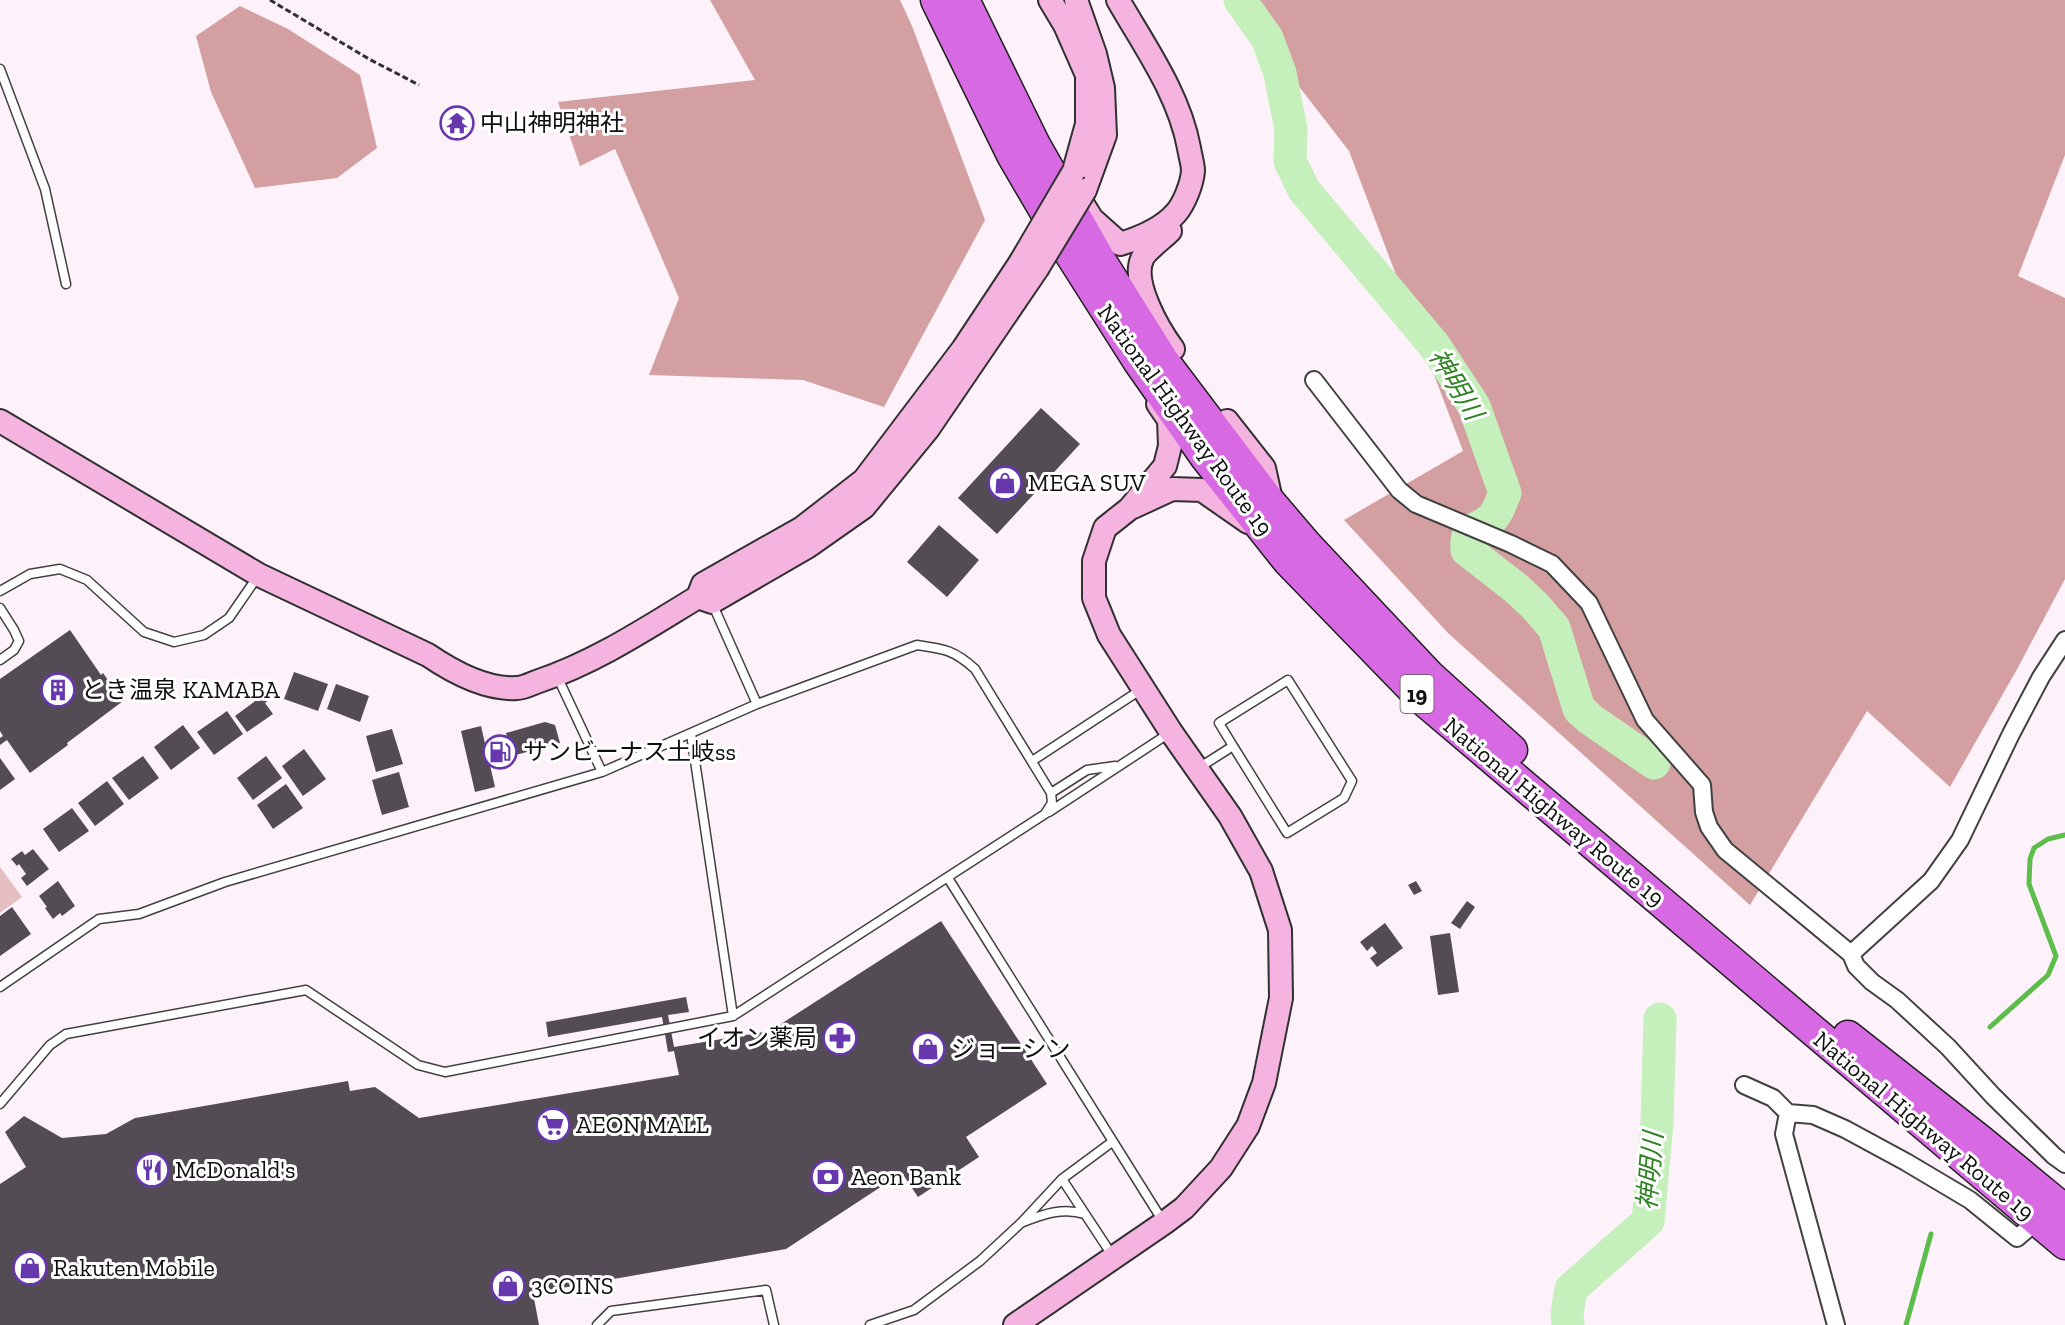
<svg xmlns="http://www.w3.org/2000/svg" width="2065" height="1325" viewBox="0 0 2065 1325" font-family="'Zilla Slab','Noto Sans JP',serif">
<style>
.green{fill:#e4bec1}
.forest{fill:#d39fa0}
.lines{fill:none;stroke-linecap:round;stroke-linejoin:round}
.stream{stroke:#5dbd4b;stroke-width:5}
.river{stroke:#c5efbb;stroke-width:33}
.building{fill:#544c55}
.lane-casing{stroke:#414141;stroke-width:11}
.street-casing{stroke:#414141;stroke-width:20}
.secondary-casing{stroke:#303030;stroke-width:26}
.highway-casing{stroke:#1f1f1f;stroke-width:33}
.path{stroke:#303030;stroke-width:3;stroke-dasharray:6 3;stroke-linecap:butt}
.lane{stroke:#fff;stroke-width:8}
.street{stroke:#fff;stroke-width:16}
.secondary{stroke:#f5b4df;stroke-width:22}
.highway{stroke:#d76ae3;stroke-width:30}
.secondary-bridge-casing{stroke:#303030;stroke-width:26;stroke-linecap:butt}
.secondary-bridge{stroke:#f5b4df;stroke-width:22}
.labels{text-anchor:middle;stroke-width:6;stroke-linejoin:round;paint-order:stroke}
.shield{fill:#fff;stroke:#565656;stroke-width:1.5}
.shield-label{font-size:22px;font-weight:bold;fill:#0e0e0e}
.poi-label{font-size:24px;fill:#0e0e0e;stroke:#fff;text-anchor:start}
.street-label{font-size:24px;fill:#0e0e0e;stroke:#fff}
.water-label{font-size:26px;font-style:italic;fill:#308424;stroke:#fff}
</style>
<rect width="100%" height="100%" fill="#fdf1fa"/>
<path class="green" d="M0 867 22 897 0 913Z"/>
<path class="forest" d="M710 0H900L912 26 985 220 884 407 803 380 649 375 679 298 615 149 580 166 558 102 755 80Z
M1232 0H2065V155L2018 276 2065 298V579L2016 671 1950 787 1867 711 1750 905 1448 633 1344 520 1463 451 1349 151Z
M240 6 288 29 360 75 377 148 337 178 255 188 211 92 196 36Z"/>
<g class="lines">
<path class="stream" d="M1990 1027 2048 975 2056 956 2029 884 2030 859 2034 848 2048 839 2065 835
M1906 1325 1931 1234"/>
<path class="river" d="M1240 0 1267 38 1280 73 1291 129 1290 161 1304 190 1434 345 1474 406 1505 493C1501 502 1498 513 1491 519 1477 533 1465 523 1467 550L1517 589 1536 607 1554 628 1579 709 1590 719 1654 763
M1568 1325 1567 1313 1571 1289 1648 1221 1657 1123 1660 1019"/>
</g>
<path class="building" d="M1041 408 1080 444 997 534 958 498Z
M939 525 979 560 947 597 907 562Z
M70 630 101 675 103 673 123 701 67 743 68 745 30 773 7 740 0 745V738L3 736 0 731V679Z
M294 672 328 684 318 711 284 699Z
M336 684 369 696 360 722 327 709Z
M266 693 270 699 265 703 273 714 247 732 235 716Z
M227 711 243 734 214 755 197 732Z
M545 722 555 725 560 743 512 756 506 733Z
M183 725 200 748 171 770 154 747Z
M481 726 495 787 475 792 461 731Z
M392 729 403 764 376 772 366 736Z
M304 749 326 779 303 796 282 766Z
M143 756 159 778 129 800 112 778Z
M266 756 282 778 253 800 237 778Z
M0 758 15 779 0 790Z
M399 772 409 807 382 815 372 780Z
M107 781 124 804 95 826 78 803Z
M286 784 303 808 273 829 257 805Z
M72 808 89 831 59 852 43 829Z
M33 849 49 869 27 886 21 878 26 874 19 864 17 866 11 859 22 851 25 855Z
M58 881 75 906 62 916 60 913 53 919 45 908 47 907 39 896Z
M1416 881 1422 891 1414 895 1408 885Z
M1467 901 1475 907 1460 929 1451 923Z
M12 907 31 934 0 956V916Z
M941 921 1047 1084 966 1137 979 1157 918 1197 902 1173 786 1249 533 1293 539 1325H0V1184L26 1167 5 1132 24 1116 62 1138 106 1134 135 1118 348 1081 350 1091 375 1087 419 1118 679 1075 674 1051 668 1052 662 1017 548 1037 546 1022 686 997 689 1012 668 1015 674 1047 770 1031Z
M1385 923 1403 948 1377 967 1370 958 1377 953 1372 946 1367 951 1360 942Z
M1450 933 1459 992 1438 995 1430 936Z"/>
<g class="lines">
<defs>
<path id="lane" d="M0 69 45 189 66 284
M0 591 30 574 60 569 87 580 144 632 174 642 204 635 229 618 258 576
M712 603 757 704
M0 608 14 630 19 641 14 650 0 660
M557 676 602 772
M691 734 733 1016
M1032 761 1142 689
M1197 769 1233 746 1219 723 1288 680 1352 781 1344 798 1287 833 1233 746
M1051 793 1087 770 1115 766
M1049 812 1171 732
M948 878 1164 1223
M0 987 99 919 139 914 225 882 602 772 757 704 917 645C945 649 954 650 975 669L1051 793 1052 803 1045 814 733 1016 445 1072 418 1065 306 990 66 1034 50 1045 0 1104
M1062 1179 1112 1255
M1023 1222C1044 1214 1063 1207 1085 1214
M597 1325 611 1311 766 1290 774 1325
M870 1325 914 1310 980 1261 1022 1222 1062 1179 1112 1142"/>
<path id="street" d="M1314 380 1399 490 1416 504 1511 544 1552 564 1589 603 1645 720 1702 785 1704 812 1709 827 1725 850 1851 954 1856 966 1872 982 1897 1000 1948 1047 1993 1096 2054 1156 2065 1164
M1851 954 1931 881 1960 840 2011 734 2041 677 2065 640
M1744 1085 1773 1098 1788 1113 1813 1115 1845 1129 1906 1162 1970 1200 2017 1238 2038 1220
M1788 1113 1784 1134 1836 1325"/>
<path id="secondary" d="M1050 0 1065 25 1087 75V124L1074 171
M1076 0 1095 54 1103 88 1105 135 1085 190
M1079 198 1092 219 1120 244C1140 238 1162 229 1176 213 1184 204 1192 184 1193 171 1193 164 1190 155 1189 148 1179 94 1145 47 1118 0
M1170 231C1163 238 1147 250 1143 257 1130 281 1159 330 1173 349
M0 421 259 575 428 655C453 672 487 690 517 688 524 688 533 683 539 681 596 662 647 628 698 597L703 584 802 528 864 480 963 349 1020 263
M1227 421 1264 468 1271 500
M1133 507 1172 489 1202 490 1248 522
M698 597 712 602 807 547 864 507 928 429 1037 269
M1015 1325 1164 1223 1184 1208 1221 1168 1248 1126 1264 1083 1281 998 1280 930 1261 871 1230 816 1171 732 1109 635 1094 598V561L1105 528 1129 509 1165 466 1170 446 1169 420 1158 404"/>
<path id="highway" d="M936 0 1012 155 1070 254 1138 361 1206 458 1288 561 1423 700 2065 1244
M964 0 1035 145 1099 258 1163 360 1271 503 1306 544 1430 676 1512 750
M1848 1036 1980 1140 2065 1210"/>
</defs>
<use href="#lane" class="lane-casing"/>
<use href="#street" class="street-casing"/>
<use href="#secondary" class="secondary-casing"/>
<use href="#highway" class="highway-casing"/>
<path class="path" d="M270 0 369 59 419 85"/>
<use href="#lane" class="lane"/>
<use href="#street" class="street"/>
<use href="#secondary" class="secondary"/>
<use href="#highway" class="highway"/>
<defs>
<path id="secondary-bridge" d="M1020 263 1074 171
M1037 269 1085 190"/>
</defs>
<use href="#secondary-bridge" class="secondary-bridge-casing"/>
<use href="#secondary-bridge" class="secondary-bridge"/>
</g>
<defs>
<symbol id="temple-ring" viewBox="-11 -11 22 22"><circle r="9.5" fill="#fff" stroke="#6637ad" stroke-width="1.5"/><path d="M0-6L5-2H3V0L6.5 2.5H4V6H1.5V3h-3V6H-4V2.5H-6.5L-3 0V-2H-5Z" fill="#6637ad"/></symbol>
<symbol id="shop-ring" viewBox="-11 -11 22 22"><circle r="9.5" fill="#fff" stroke="#6637ad" stroke-width="1.5"/><path d="M-5-2.5h2.3a2.7 3.5 0 0 1 5.4 0H5L5.5 6h-11ZM-1.5-2.5h3a1.5 2.3 0 0 0-3 0Z" fill="#6637ad"/></symbol>
<symbol id="building-ring" viewBox="-11 -11 22 22"><circle r="9.5" fill="#fff" stroke="#6637ad" stroke-width="1.5"/><path d="M-4-6H4V6H1V3H-1V6H-4ZM-2.5-4.3h1.7v1.8h-1.7ZM.8-4.3h1.7v1.8H.8ZM-2.5-1h1.7V.8h-1.7ZM.8-1h1.7V.8H.8Z" fill="#6637ad"/></symbol>
<symbol id="fuel-ring" viewBox="-11 -11 22 22"><circle r="9.5" fill="#fff" stroke="#6637ad" stroke-width="1.5"/><path d="M-5.5-6h7V0h2V4h1.3V-2.5L3-4.5l.8-.8L6-3V5H2.5V1h-1V6h-7ZM-4.2-4.7v3.2H.2V-4.7Z" fill="#6637ad"/></symbol>
<symbol id="pharmacy-ring" viewBox="-11 -11 22 22"><circle r="9.5" fill="#fff" stroke="#6637ad" stroke-width="1.5"/><path d="M-2-6h4v4h4v4h-4v4h-4v-4h-4v-4h4Z" fill="#6637ad"/></symbol>
<symbol id="supermarket-ring" viewBox="-11 -11 22 22"><circle r="9.5" fill="#fff" stroke="#6637ad" stroke-width="1.5"/><path d="M-6-5.5h2.5l.6 2H6L4.5 2H-2.5L-4.4-4H-6ZM-1.5 3.2a1.3 1.3 0 1 0 .1 0ZM3 3.2a1.3 1.3 0 1 0 .1 0Z" fill="#6637ad"/></symbol>
<symbol id="restaurant-ring" viewBox="-11 -11 22 22"><circle r="9.5" fill="#fff" stroke="#6637ad" stroke-width="1.5"/><path d="M-5-6h1v4h1v-4h1v4h1v-4h1v5L-1.5 .5V6h-2V.5L-5-1ZM5-6V6H3V1.5H1.5Q1.5-4 5-6Z" fill="#6637ad"/></symbol>
<symbol id="bank-ring" viewBox="-11 -11 22 22"><circle r="9.5" fill="#fff" stroke="#6637ad" stroke-width="1.5"/><path d="M-6-4H6V4H-6ZM0-2.3a2.3 2.3 0 1 0 0 4.6a2.3 2.3 0 1 0 0-4.6Z" fill="#6637ad"/></symbol>
</defs>
<g fill-rule="evenodd">
<use href="#temple-ring" x="438" y="104" width="38" height="38"/>
<use href="#shop-ring" x="986" y="464" width="38" height="38"/>
<use href="#building-ring" x="39" y="671" width="38" height="38"/>
<use href="#fuel-ring" x="481" y="733" width="38" height="38"/>
<use href="#pharmacy-ring" x="821" y="1019" width="38" height="38"/>
<use href="#shop-ring" x="909" y="1030" width="38" height="38"/>
<use href="#supermarket-ring" x="534" y="1106" width="38" height="38"/>
<use href="#restaurant-ring" x="133" y="1151" width="38" height="38"/>
<use href="#bank-ring" x="809" y="1158" width="38" height="38"/>
<use href="#shop-ring" x="11" y="1249" width="38" height="38"/>
<use href="#shop-ring" x="489" y="1267" width="38" height="38"/>
</g>
<g class="labels">
<rect class="shield" x="1400.5" y="675" width="33" height="38" rx="4.5"/>
<g class="shield-label">
<text x="1417" y="702">19</text>
</g>
<g class="poi-label">
<text x="480" y="131">中山神明神社</text>
<text x="1028" y="491">MEGA SUV</text>
<text x="81" y="698">とき温泉 KAMABA</text>
<text x="523" y="760">サンビーナス土岐ss</text>
<text x="817" y="1046" text-anchor="end">イオン薬局</text>
<text x="951" y="1057">ジョーシン</text>
<text x="576" y="1133">AEON MALL</text>
<text x="175" y="1178">McDonald's</text>
<text x="851" y="1185">Aeon Bank</text>
<text x="53" y="1276">Rakuten Mobile</text>
<text x="531" y="1294">3COINS</text>
</g>
<g class="street-label">
<text transform="translate(1185 420) rotate(54)" y="8">National Highway Route 19</text>
<text transform="translate(1554 812) rotate(40)" y="8">National Highway Route 19</text>
<text transform="translate(1924 1126) rotate(40)" y="8">National Highway Route 19</text>
</g>
<g class="water-label">
<text transform="translate(1456 384) rotate(59)" y="9">神明川</text>
<text transform="translate(1650 1171) rotate(-85)" y="9">神明川</text>
</g>
</g>
</svg>
